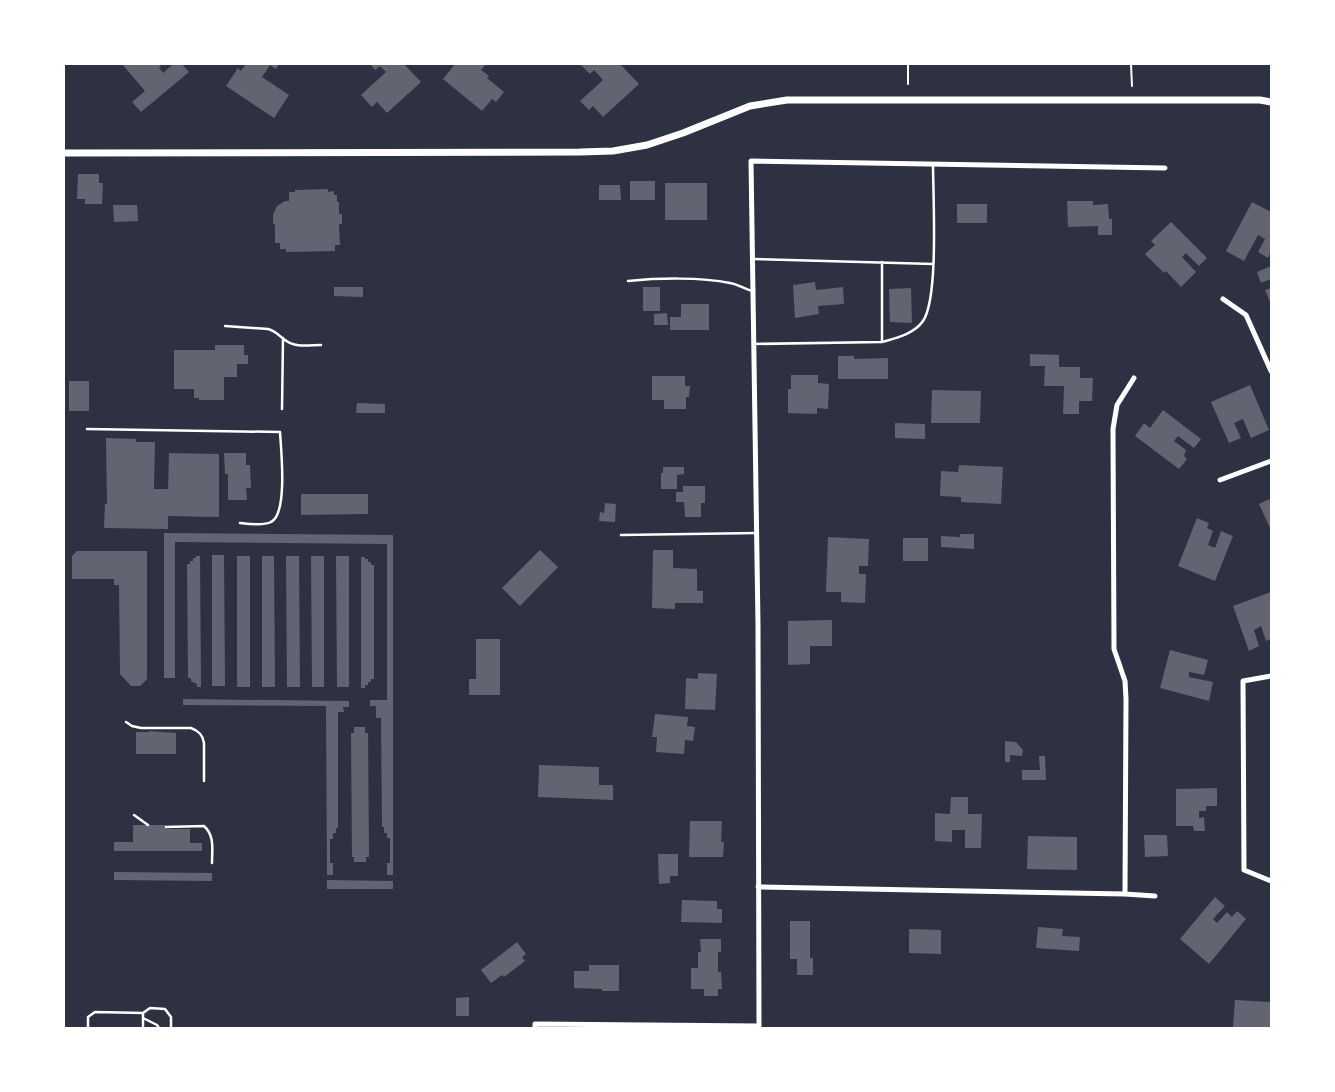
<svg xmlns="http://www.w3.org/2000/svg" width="1335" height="1092" viewBox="0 0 1335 1092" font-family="'Work Sans',sans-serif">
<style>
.building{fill:#626471}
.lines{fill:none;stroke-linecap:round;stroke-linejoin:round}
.path{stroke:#fff;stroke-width:2}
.service{stroke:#fff;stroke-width:2.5}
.minor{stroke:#fff;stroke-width:5}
.tertiary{stroke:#fff;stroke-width:7}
</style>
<rect width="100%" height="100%" fill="#2d3142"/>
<path class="building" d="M122 64H159L161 67 159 68 163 73 173 64H182L189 72 141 112 132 102 145 91Z
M246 64H279L276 69 270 65 262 77 289 95 274 118 226 86 238 68 241 71Z
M370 64H404L421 82 387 113 377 102 372 107 361 95 386 72 380 66 375 70Z
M455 64H486L481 70 489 76 487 78 504 92 496 102 492 99 482 111 443 79Z
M580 64H620L639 84 603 117 593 106 589 110 580 101 603 80 594 70 590 74Z
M78 174H99V183H103L102 204H85V199H77Z
M630 181H655V200H630Z
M665 183H707V220H665Z
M599 185H620L621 200H599Z
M328 189V192L334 191V195H337V202H339V214H342V224H339L340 245H335V251L286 252V249H280V243H275V225L273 223V215L277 206 285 201H289V192H295V190Z
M1067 201H1093V205L1108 204 1109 219H1112V235H1098V226L1068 227Z
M1252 202 1271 212V251L1268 258 1258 252 1265 239 1258 235 1244 261 1226 251Z
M957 204H987V223H957Z
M113 205H137L138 221 114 222Z
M1171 222 1207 258 1199 266 1186 253 1182 257 1196 272 1181 287 1166 271 1164 273 1145 254 1155 245 1151 241Z
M1271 266V279L1261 283 1257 272Z
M815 282 816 290 843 287 844 304 818 306 819 314 795 318 793 285Z
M334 287H363V297L334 296Z
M643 287H660V311H643Z
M911 288 912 323 890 322 889 289Z
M1271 288V304L1265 290Z
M681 304H709V330H670V317H681Z
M667 313 668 325H654V314Z
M215 345H244V355H248V364H237V377H224V400H199V398H194V389H174V350H215Z
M1030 354 1059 355V367H1080V378H1093L1092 401H1079V414H1063L1064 386H1044L1045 366H1030Z
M838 356H854V359L888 358V379H838Z
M791 375H818V383L829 384 828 409 817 408V414L788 413V389H791Z
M652 376H685V386H690L689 397H686V409H664V400H652Z
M69 381H89V411H69Z
M1250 385 1269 430 1251 438 1243 419 1234 423 1241 438 1229 443 1211 402Z
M932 390 981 391 980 423H931Z
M357 403 385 404V413H356Z
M1163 410 1201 439 1194 448 1178 436 1174 441 1186 450 1184 456 1187 459 1179 469 1135 436 1144 423 1150 428Z
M895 423 925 424V439L895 438Z
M106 438 136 439V442H155L154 489H168L169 453 219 454V517L168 516V529L104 528 105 504H107Z
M224 453H246V465H250L251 488H246L247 500H228V474H225Z
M959 465 1003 467 1001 504 961 502V497L940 496 941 471 958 472Z
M663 467H684V474L677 475V489H661V473H663Z
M683 486H705V503H701V517H685L684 502H676V492H683Z
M301 494H368V514L301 515Z
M1269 499 1271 504V530L1259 504Z
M605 503 616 504 615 522 599 521 600 512 604 513Z
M1197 518 1209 523 1207 528 1213 531 1208 545 1215 548 1221 531 1233 536 1215 581 1178 566Z
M164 533 393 535V875H387V863H390V838H387V833H384V827H382L381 718H376V706H370V700H387V544L175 542V678H164Z
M960 534H974V549L941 547V536L960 537Z
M828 537 869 539 868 566H859V574H866L865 603 841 602V592H826Z
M903 538H928V561H903Z
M540 550 558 567 520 606 502 588Z
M653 550H673V568L697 569V591H703V603H675V609L652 608Z
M77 551H147V679L140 686H131L120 674 119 585H114V579H72V556Z
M212 555H224L225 686H212Z
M196 556H200L201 687H197V684L191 681V678H188L187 564H190V561H193V558H196Z
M237 556H250V687H237Z
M262 556H274L275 687H262Z
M286 556H299L300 687H287Z
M311 556H324V687H312Z
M336 556H349V687H337Z
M361 557H365V559H368V562H371V565H374V679H371V682H368V685H365V688H361Z
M1271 592V639L1266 641 1261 626 1254 630 1259 646 1249 651 1233 606Z
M832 620V646H810V664L788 665V621Z
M476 639H500V695H469V679H476Z
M1170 650 1208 660 1204 675 1189 672V677L1213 682 1209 701 1160 688Z
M698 673 717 674 715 710 685 709 686 678 698 679Z
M183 699 349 701V707H343L344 712H338V828H336V833H333V839H330V863H333V875H327L326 706 183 705Z
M655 714 688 717 687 726 695 727 693 741 685 740 684 754 656 752 657 737H652Z
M354 727H365V733H368L369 857H366V862H354V857H352L351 733H354Z
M149 731 176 733V754H136V732H149Z
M1005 741 1016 742 1023 750 1022 756 1010 755V762H1005Z
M1039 756H1045L1046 780H1022V770H1040Z
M539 765 599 767V785H613V800L538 797Z
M1217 788V806H1206V811H1199V818L1204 817 1205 831H1194L1193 826H1176V789Z
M951 797H968V814H982L981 848H965V830H952V842L935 841V813L950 814Z
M690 821H722L721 842H724L723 857H689Z
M133 825H166V829H190V843H202V851H114V842H133Z
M1144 835H1167L1168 856 1145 857Z
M1028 836 1077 837V870L1027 869Z
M658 854H678V876H670V883L659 884Z
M114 872 212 873V881L114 880Z
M327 880 393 881V889H327Z
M1215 897 1225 906 1213 919 1217 923 1227 912 1232 917 1237 911 1246 919 1209 964 1180 939Z
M682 900 717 901V909H722V923L681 922Z
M790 921H810V958H813V975H797V959H790Z
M1038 927 1063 929 1062 936 1080 937 1079 951 1036 948Z
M909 929 941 930V954L909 953Z
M700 939H721V952H718V972H721L722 989H718V996H704V989H691V968H698V952H701Z
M517 942 526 954 522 957 525 961 504 977 502 975 491 983 481 970Z
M589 965H619V991H602V989L574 988V971H589Z
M469 997V1016H456V998Z
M1235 1000 1271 1002V1028H1233Z"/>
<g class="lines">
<path class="path" d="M1131 64 1132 86
M908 84V64"/>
<path class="service" d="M753 259 933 264
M628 281C657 278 701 277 730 283 737 284 745 289 752 291
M225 326 268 329C276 331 278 335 285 340 295 348 309 345 321 345
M882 342V262
M754 344 882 342C896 338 914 334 923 321 939 298 933 196 933 164
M282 409 283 338
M87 429 280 432C281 449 288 514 271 522 263 526 249 524 240 523
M621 535 757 533
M126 722 132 726 141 728H191C199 731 203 735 204 743V781
M134 815 148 825
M166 827 204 826C215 836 212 849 212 863
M143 1013 150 1008 165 1009 171 1017V1028
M143 1018 157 1025 159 1028
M88 1028V1017L95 1012 143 1013V1028"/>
<path class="minor" d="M1223 299 1246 315 1271 371
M1220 480 1271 461
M1271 676 1243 681 1244 870 1271 881
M758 887 1125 894 1155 896
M1125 894 1126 699 1125 681 1114 649 1113 429 1117 405 1134 378
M535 1028V1024L759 1026
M759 1028 758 625 751 161 1165 168"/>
<path class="tertiary" d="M64 153 580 152 613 151 647 145 683 133 750 106 787 100H1260L1271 102"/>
</g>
<rect width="1335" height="1092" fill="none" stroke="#ffffff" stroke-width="130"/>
</svg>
